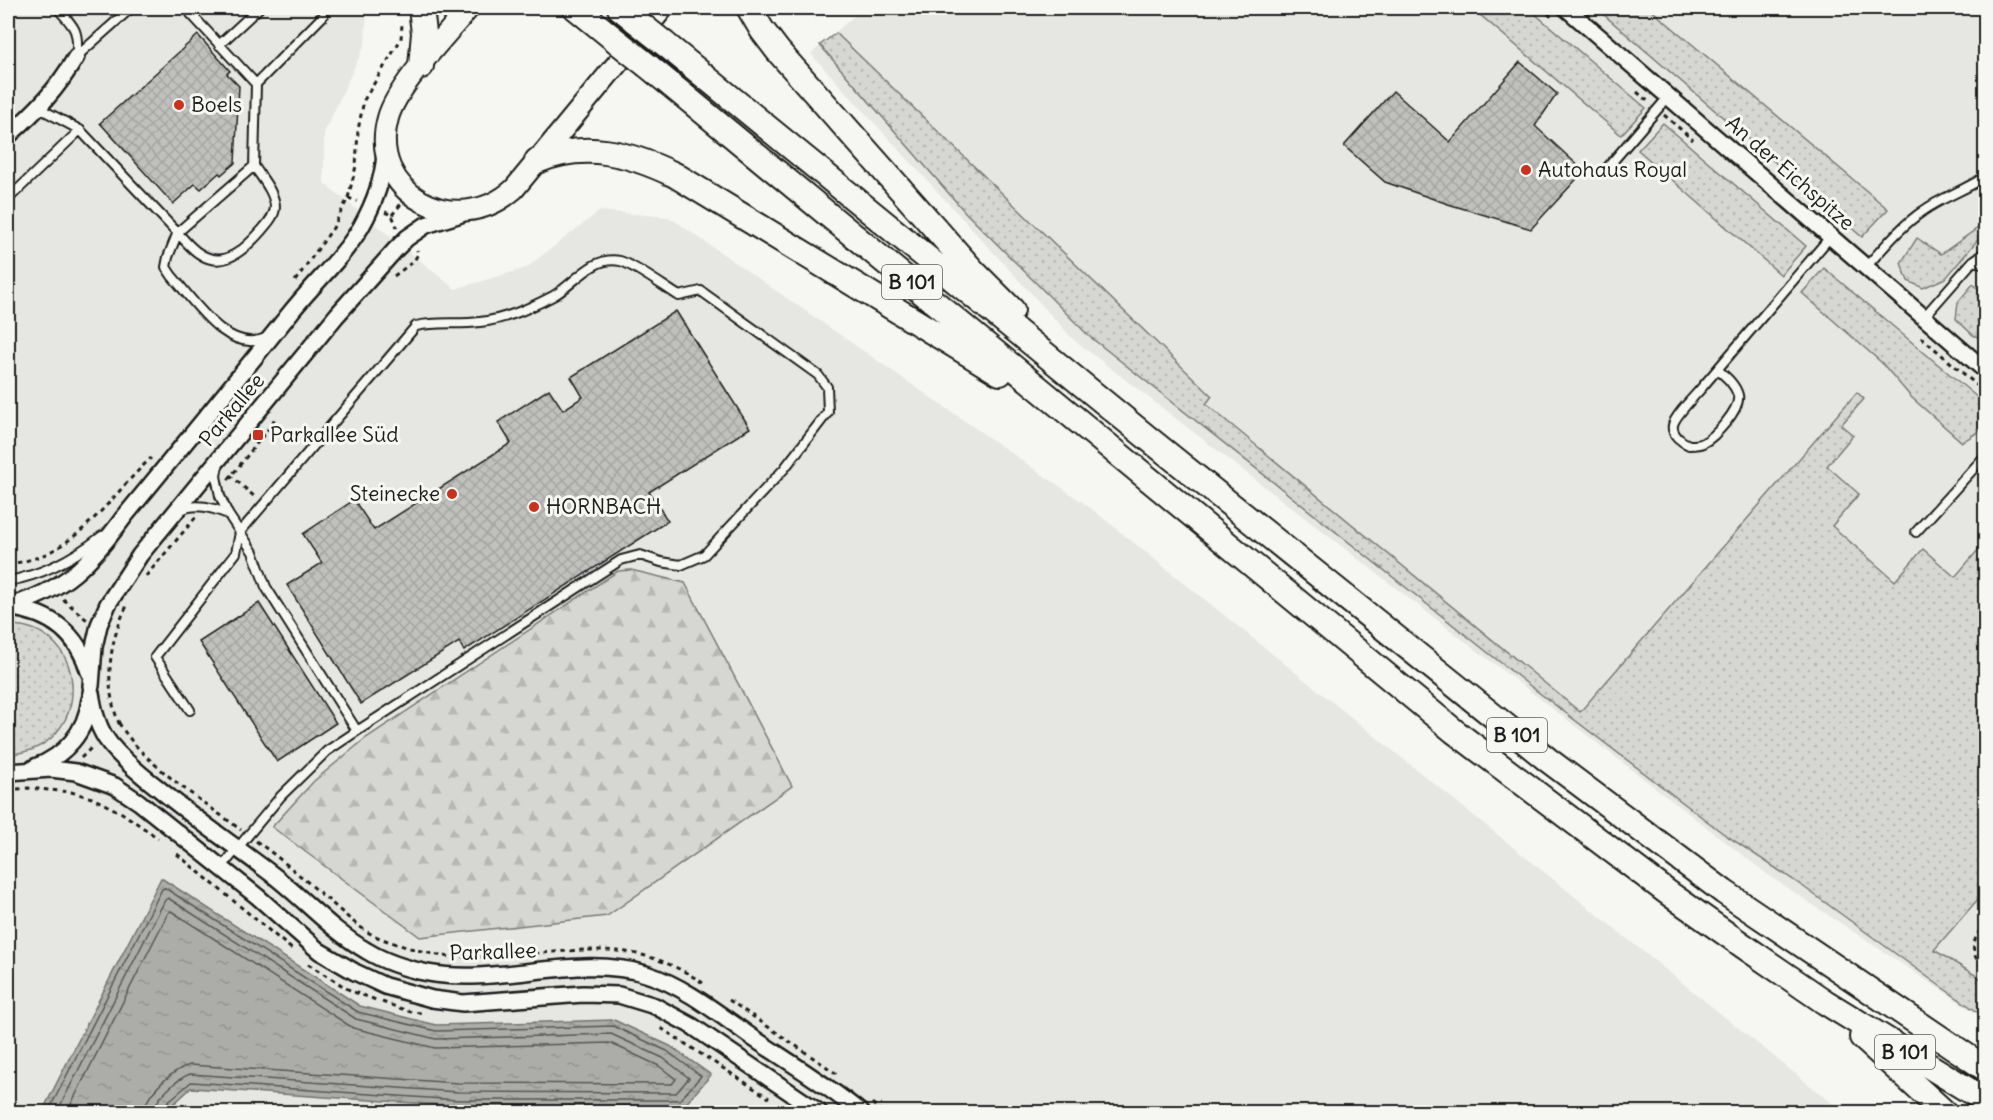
<svg xmlns="http://www.w3.org/2000/svg" width="1993" height="1120" viewBox="0 0 1993 1120" font-family="Delius,sans-serif">
<style>
.built{fill:#e6e6e2}
.grass{fill:url(#grass-dots);stroke:#797977;stroke-width:1.5}
.forest{fill:url(#forest-firs);stroke:#797977;stroke-width:1.5}
.water{fill:url(#water-ripples);stroke:#727271;stroke-width:1.5}
.lines{fill:none;stroke-linecap:round;stroke-linejoin:round}
.shore{stroke:#565654;stroke-width:1.5}
.building{fill:url(#building-cross-hatch);stroke:#1c1c1c;stroke-width:1.5}
.service-casing{stroke:#1c1c1c;stroke-width:12}
.minor-casing{stroke:#1c1c1c;stroke-width:20}
.secondary-casing{stroke:#1c1c1c;stroke-width:24}
.trunk-casing{stroke:#1c1c1c;stroke-width:28}
.path{stroke:#1c1c1c;stroke-width:3;stroke-dasharray:4.5 4.5;stroke-linecap:butt}
.service{stroke:#f6f6f2;stroke-width:8}
.minor{stroke:#f6f6f2;stroke-width:15}
.secondary{stroke:#f6f6f2;stroke-width:20}
.trunk{stroke:#f6f6f2;stroke-width:24}
.trunk-bridge-casing{stroke:#1c1c1c;stroke-width:28;stroke-linecap:butt}
.trunk-bridge{stroke:#f6f6f2;stroke-width:24}
.poi-dot{fill:#c8321e;stroke:#f6f6f2;stroke-width:2}
.labels{text-anchor:middle;stroke-width:6;stroke-linejoin:round;paint-order:stroke}
.shield{fill:#f6f6f2;stroke:#5d5d5c;stroke-width:1.5}
.shield-label{font-size:20px;font-weight:bold;fill:#1c1c1c}
.poi-label{font-size:21px;fill:#1c1c1c;stroke:#f6f6f2;text-anchor:start}
.street-label{font-size:21px;fill:#1c1c1c;stroke:#f6f6f2}
</style>
<defs>
<pattern id="grass-dots" width="8" height="8" patternUnits="userSpaceOnUse" patternTransform="scale(1.5)"><rect width="8" height="8" fill="#d6d6d2"/><path d="M2 2h.1M6 6h.1" fill="none" stroke="#b7b7b4" stroke-width="1.8" stroke-linecap="round"/></pattern>
<pattern id="forest-firs" width="22" height="20" patternUnits="userSpaceOnUse" patternTransform="scale(1.5)"><rect width="22" height="20" fill="#d6d6d2"/><path d="M5 1l3.5 6h-7zM16 11l3.5 6h-7z" fill="#b7b7b4"/></pattern>
<pattern id="water-ripples" width="26" height="14" patternUnits="userSpaceOnUse" patternTransform="scale(1.5)"><rect width="26" height="14" fill="#acaca9"/><path d="M2 4q2-2 4 0t4 0M15 11q2-2 4 0t4 0" fill="none" stroke="#939391"/></pattern>
<pattern id="building-cross-hatch" width="8" height="8" patternUnits="userSpaceOnUse" patternTransform="scale(1.5)"><rect width="8" height="8" fill="#c0c0bd"/><path d="M0 0l8 8M0 8l8-8" fill="none" stroke="#a4a4a2"/></pattern>
</defs>
<rect width="100%" height="100%" fill="#f6f6f2"/>
<filter id="ink" filterUnits="userSpaceOnUse"><feTurbulence type="fractalNoise" baseFrequency=".0167" numOctaves="2"/><feDisplacementMap in="SourceGraphic" scale="12" xChannelSelector="R" yChannelSelector="G"/><feConvolveMatrix kernelMatrix="1 2 1 2 8 2 1 2 1" color-interpolation-filters="sRGB"/></filter>
<g filter="url(#ink)">
<path class="built" d="M8 8H367L365 44 324 133V183L455 289 526 268 600 211 669 217 1088 506 1843 1112H8Z
M863 8H1985V1019L1771 877 1074 340 811 54Z"/>
<path class="grass" d="M1472 8H1528L1646 108 1621 135Z
M1596 8H1649L1888 209 1862 237Z
M836 33 1212 396 1206 404 1580 712 1857 392 1864 399 1841 425 1853 435 1827 466 1859 494 1832 526 1895 581 1923 549 1955 577 1985 542V891L1934 950 1985 981V1017L1940 986 1801 885 1724 834 1525 682 1089 336 965 212 820 45Z
M1663 123 1806 246 1781 275 1638 150Z
M1985 223V231L1946 278 1923 288 1908 281 1901 263 1917 238 1941 254Z
M1824 268 1985 404C1986 429 1983 429 1962 442L1911 397 1882 363 1802 293Z
M1973 284 1985 295V340L1973 335 1956 319 1958 302Z
M8 625C92 624 95 751 8 754Z"/>
<path class="forest" d="M631 570 685 583 792 786 607 916 420 937 272 827 314 781 366 738 618 571Z"/>
<path class="water" d="M161 878 360 1006 436 1025 614 1020 670 1046 711 1075 684 1106H458L191 1088 165 1112H42Z"/>
<g class="lines">
<path class="shore" d="M48 1112 162 889 165 888 358 1012 436 1031 613 1026 667 1051 701 1076 680 1100H458L191 1082 163 1106 161 1112
M57 1112 165 900 168 898 356 1019 436 1039 611 1034 663 1058 689 1078 676 1093 458 1092 190 1074C178 1078 154 1100 153 1112
M67 1112 168 913 171 911 353 1028 435 1048 610 1043 659 1066 676 1079 672 1084 458 1083 190 1065C173 1069 145 1095 144 1112"/>
</g>
<path class="building" d="M198 35 230 71 227 74 239 86 235 163 221 175 219 173 201 189 195 184 173 204 100 123Z
M1520 62 1557 94 1535 126 1584 171 1531 229 1448 204 1385 182 1344 146 1393 91 1450 142Z
M676 311 750 428 649 492 668 521 464 651 459 642 361 704 287 585 322 563 303 534 354 500 374 530 511 443 498 422 549 389 563 410 583 397 571 377Z
M259 603 336 723 277 762 199 642Z"/>
<g class="lines">
<defs>
<path id="service" d="M57 8C74 26 80 31 76 57
M198 8 191 14 256 84 254 166 178 232 168 257 166 267 172 276C194 301 228 355 266 338
M219 45 259 8
M76 57 131 8
M256 84 323 16
M39 108 80 130 189 245C217 274 240 255 261 231 267 224 275 216 275 207 275 193 261 177 254 166
M1607 168 1669 96
M8 199 80 130
M1973 261 1986 264
M1866 267C1884 247 1901 226 1923 211 1942 197 1966 190 1986 176
M1924 317 1973 261 1986 252
M1718 370C1726 377 1735 384 1738 395 1741 409 1715 437 1703 443 1699 445 1694 445 1689 445 1682 442 1671 435 1673 425 1675 415 1697 394 1704 385 1746 335 1789 286 1831 236
M218 465 216 476 220 496 228 514 253 552 266 587 357 731
M181 510C196 502 213 508 228 514
M1916 532 1986 455
M8 581C44 575 74 558 102 536
M190 710 155 657 236 553 240 532 416 326C437 321 458 325 480 322 506 319 530 308 553 296 574 285 592 255 620 261 633 264 666 288 679 296L701 291 818 375 827 387 828 412 784 469 704 555 681 565 661 562 640 555 621 560 357 731 327 751 281 796 221 868"/>
<path id="minor" d="M1566 8 1986 371
M8 136C36 111 57 90 76 57
M8 606C64 592 91 562 124 517 180 449 236 381 291 312 314 283 342 259 361 227 374 204 383 181 385 154
M12 608C51 613 78 634 89 672
M91 686 94 647 99 625 108 604 140 555 337 315 396 249 407 238 426 225 461 214
M91 693C94 712 98 729 110 744 124 761 141 775 158 788 195 819 235 846 273 875 305 900 332 931 367 951 385 962 408 969 428 973 500 986 578 953 646 974 685 986 720 1015 753 1038 789 1062 827 1085 860 1112
M35 767C65 756 86 732 90 699
M8 772 51 769 76 772 115 786 139 802 258 897 319 951 355 972 385 986 432 999 463 1003 583 994 619 995 655 1006 692 1026 819 1112"/>
<path id="secondary" d="M469 8C447 34 396 87 388 118 367 193 456 241 514 189L663 8"/>
<path id="trunk" d="M576 8 619 43
M620 8 636 21
M749 8 762 30 778 51 973 271 1012 310
M665 44 1149 439 1548 760 1724 892 1986 1069
M421 66 424 33 421 8
M648 66 1454 731 1667 892 1745 947 1825 1002 1986 1101
M537 161C585 141 629 153 675 175L1000 373
M1862 1037 1944 1112"/>
</defs>
<use href="#service" class="service-casing"/>
<use href="#minor" class="minor-casing"/>
<use href="#secondary" class="secondary-casing"/>
<use href="#trunk" class="trunk-casing"/>
<path class="path" d="M1541 8 1553 18
M1637 92 1650 103
M1664 115 1693 140
M348 198 357 201
M385 212 392 215 397 227
M392 215 401 204
M394 276 414 261 418 254 417 250
M295 281 333 228 348 198 356 166 358 130 364 100 401 39 402 24
M1921 337 1986 393
M230 475 256 498
M228 480 273 423 275 416
M8 564C76 557 106 500 151 458
M146 576 196 517
M63 599 87 620
M119 723C142 763 204 802 241 830
M118 724 119 723C103 686 109 639 128 604
M81 758 93 746
M8 790 28 788 71 792 92 798 122 813 158 838
M256 841C281 859 303 878 326 898 341 911 356 926 373 935 393 944 416 950 438 955 458 959 477 957 497 956 578 953 630 934 703 983
M177 854 294 951
M1986 923C1972 939 1967 954 1986 969
M308 964 351 991 376 1000
M729 1000 840 1076
M382 1002 411 1012 422 1013
M661 1028 769 1098
M872 1103 882 1112"/>
<use href="#service" class="service"/>
<use href="#minor" class="minor"/>
<use href="#secondary" class="secondary"/>
<use href="#trunk" class="trunk"/>
<defs>
<path id="trunk-bridge" d="M636 21 665 44
M619 43 648 66"/>
</defs>
<use href="#trunk-bridge" class="trunk-bridge-casing"/>
<use href="#trunk-bridge" class="trunk-bridge"/>
</g>
</g>
<g class="poi-dot">
<circle cx="179" cy="105" r="6"/>
<circle cx="1526" cy="170" r="6"/>
<rect x="252" y="429" width="12" height="12" rx="3"/>
<circle cx="452" cy="494" r="6"/>
<circle cx="534" cy="507" r="6"/>
</g>
<g class="labels">
<g class="shield">
<rect x="882" y="265" width="60" height="34" rx="4.5"/>
<rect x="1487" y="718" width="60" height="34" rx="4.5"/>
<rect x="1875" y="1035" width="60" height="34" rx="4.5"/>
</g>
<g class="shield-label">
<text x="912" y="289">B 101</text>
<text x="1517" y="742">B 101</text>
<text x="1905" y="1059">B 101</text>
</g>
<g class="poi-label">
<text x="191" y="112">Boels</text>
<text x="1538" y="177">Autohaus Royal</text>
<text x="270" y="442">Parkallee Süd</text>
<text x="440" y="501" text-anchor="end">Steinecke</text>
<text x="546" y="514">HORNBACH</text>
</g>
<g class="street-label">
<text transform="translate(1790 173) rotate(41)" y="7">An der Eichspitze</text>
<text transform="translate(232 410) rotate(-50)" y="7">Parkallee</text>
<text transform="translate(493 952) rotate(-2)" y="7">Parkallee</text>
</g>
</g>
<rect width="1993" height="1120" fill="none" stroke="#f6f6f2" stroke-width="30"/>
<rect x="15" y="15" width="1963" height="1090" fill="none" stroke="#1c1c1c" stroke-width="2" filter="url(#ink)"/>
</svg>
